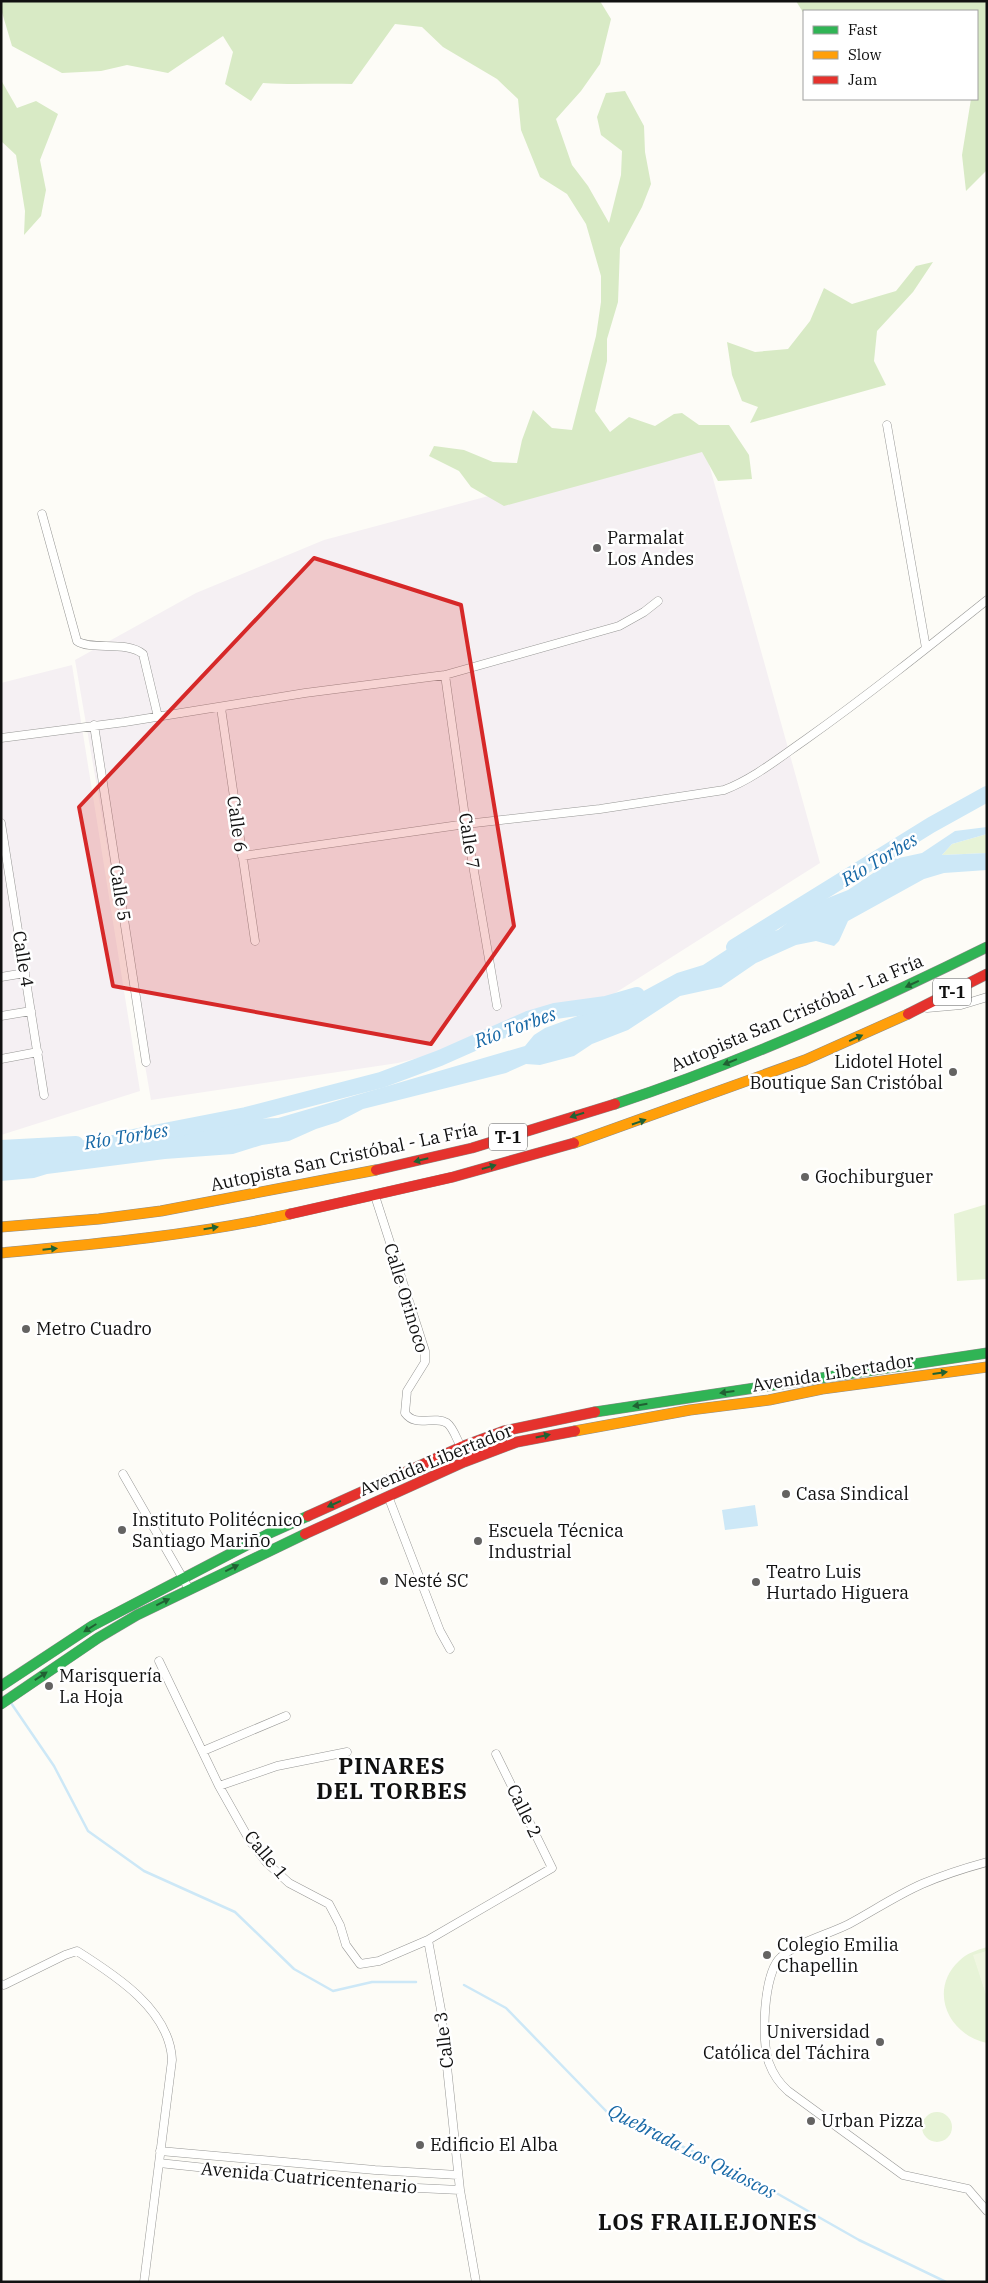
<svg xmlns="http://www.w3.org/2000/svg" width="988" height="2283" viewBox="0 0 988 2283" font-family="'IBM Plex Serif',serif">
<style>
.industrial{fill:#f5f0f3}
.green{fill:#e7f3d7}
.forest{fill:#d8eac5}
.pitch{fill:#f0f6e1}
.water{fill:#cde8f7}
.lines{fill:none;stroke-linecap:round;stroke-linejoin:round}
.stream{stroke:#cde8f7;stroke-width:2.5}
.river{stroke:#cde8f7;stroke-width:16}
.street-casing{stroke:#979795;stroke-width:9}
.fast-casing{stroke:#8e8d8b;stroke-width:11}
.slow-casing{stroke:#8e8d8b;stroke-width:11}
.jam-casing{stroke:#8e8d8b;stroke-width:11}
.street{stroke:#fffffe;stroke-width:8}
.fast{stroke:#30b455;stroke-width:10}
.slow{stroke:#ff9f0a;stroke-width:10}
.jam{stroke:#e5322d;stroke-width:10}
.oneway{fill:#206233}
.marked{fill:#d62828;fill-opacity:0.2;stroke:#d62828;stroke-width:4;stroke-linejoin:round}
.poi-dot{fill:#646362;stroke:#fff;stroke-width:2}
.labels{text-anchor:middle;stroke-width:5;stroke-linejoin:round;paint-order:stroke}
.shield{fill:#fff;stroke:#585858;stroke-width:1}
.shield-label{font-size:16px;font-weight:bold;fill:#111}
.poi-label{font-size:18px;fill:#111;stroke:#fff;text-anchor:start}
.street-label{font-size:18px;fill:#111;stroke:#fff}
.water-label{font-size:19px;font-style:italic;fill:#1768a6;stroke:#fff}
.district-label{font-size:22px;font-weight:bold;letter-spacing:1px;fill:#111;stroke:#fff}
</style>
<rect width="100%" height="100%" fill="#fdfcf7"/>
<path class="industrial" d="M702 439 820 863 601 1002 478 1043 398 1063 151 1100 75 660 196 593 324 540Z
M72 665 140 1091 1 1135V683Z"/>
<path class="green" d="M987 834V853L942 855 952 844Z
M987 1204V1279L957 1281 954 1214Z
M987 1947V1951L974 1956 987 1997V2043C948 2035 928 1990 959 1961 967 1953 977 1950 987 1947Z
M922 2127a15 15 0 1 1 30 0a15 15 0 1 1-30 0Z"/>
<path class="forest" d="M1 1H600L611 19 600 64 581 91 556 119 572 165 588 186 609 223 621 175 622 151 601 135 597 117 606 93 625 91 644 126 645 152 651 184 642 207 620 248 618 302 607 339V361L595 411 610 432 629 417 655 426 674 414 682 413 699 425H729L749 455 752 479 718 481 702 452 504 506 471 487 459 471 429 456 434 446 464 450 493 462 517 463 522 440 533 410 552 428 572 430 596 336 601 302V276L586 224 567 194 540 177 521 130 518 99 497 79 443 47 422 27 395 24 352 84C322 83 293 85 263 83L251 101 225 84 233 52 223 36 168 73 127 65 101 71 62 73 12 46 1 9Z
M796 1H987V170L966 191 962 155 971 99H977V11H804V14Z
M1 80 17 108 36 101 58 114 40 160 46 190 41 216 24 235 25 211 16 155 1 141Z
M933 262 913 292 877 331 874 361 886 385 750 423 758 407 742 401 732 375 727 342 755 352 788 349 810 321 824 288 852 304 896 291 916 266Z"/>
<path class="pitch" d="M987 1951V1997L973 1955Z"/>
<path class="water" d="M987 827V834L952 844 942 855 987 853V870L944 873 924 879 848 921 839 941 834 946 816 941 796 945 756 963 721 987 680 996 628 1030 592 1044 574 1056 540 1065 526 1064 506 1073 363 1109 338 1122 316 1129 289 1141 262 1145 233 1154 165 1159 47 1174 34 1178 1 1181V1155L118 1134 177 1135 232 1120 278 1118 525 1046 534 1035 545 1028 640 993 677 973 703 965 743 939 778 930 810 905 848 890 894 859 922 853 955 831Z
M755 1505 758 1526 725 1530 722 1510Z"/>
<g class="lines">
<path class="stream" d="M11 1703 54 1766 88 1831 144 1871 235 1912 294 1969 333 1991 372 1982H416
M464 1985 506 2008 606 2111 750 2178 859 2240 946 2282"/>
<path class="river" d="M734 947 931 825 987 794
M128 1138 246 1115 381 1080 440 1058 528 1019 555 1011 606 1004 637 995
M1 1148 76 1144"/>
<defs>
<path id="street" d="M887 425 926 648
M42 514 77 641C91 651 126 640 143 654L158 717
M445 675 466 824 497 1006
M221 708 255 941
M94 725 146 1062
M1 738 125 722 305 693 445 675 619 626 644 612 658 601
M1 823 44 1095
M242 856 466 824 600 809 724 790C753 779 779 758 805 740 867 696 927 648 987 600
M1 977 25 973
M927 1008 961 1005 987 997
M1 1016 31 1011
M1 1059 38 1052
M375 1196 425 1351V1362L407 1391 405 1413C416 1428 433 1415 447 1423 453 1427 457 1440 461 1447
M123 1474 189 1589
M388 1496 440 1631 450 1649
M159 1661 219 1786 250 1841 267 1863 289 1883 329 1904 340 1925 346 1945 360 1964 379 1961 428 1940 552 1868 496 1754
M203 1751 286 1716
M219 1786 277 1766 347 1752
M987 1862C965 1868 943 1875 922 1884 897 1895 873 1911 849 1924 827 1935 800 1941 781 1957 763 1973 761 2042 769 2063 773 2074 779 2083 788 2091L903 2175 968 2189 987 2211
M428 1940 441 2010 460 2190 476 2282
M1 1984 4 1985 65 1955 77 1951C115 1975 170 2010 172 2060L144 2282
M160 2151 375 2170 458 2175
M159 2163 375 2186 460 2190"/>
<path id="fast" d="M615 1104C743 1062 866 1007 987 947
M595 1412 987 1353
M1 1686 92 1626 270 1533 308 1516
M1 1704 98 1638 137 1615 305 1534"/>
<path id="slow" d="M574 1143 805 1060 908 1014
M1 1227 99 1219 161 1211 376 1170
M1 1253C97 1244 195 1235 290 1214
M575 1431 690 1410 769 1400 822 1389 987 1367"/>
<path id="jam" d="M908 1014 987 974
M376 1170 472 1148 615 1104
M290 1214 453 1177 574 1143
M308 1516 461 1447 504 1431 595 1412
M305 1534 464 1462 517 1442 575 1431"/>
</defs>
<use href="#street" class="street-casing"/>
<use href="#fast" class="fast-casing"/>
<use href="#slow" class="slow-casing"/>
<use href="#jam" class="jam-casing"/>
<use href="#street" class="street"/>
<use href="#fast" class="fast"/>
<use href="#slow" class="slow"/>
<use href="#jam" class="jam"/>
</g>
<defs><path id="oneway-solid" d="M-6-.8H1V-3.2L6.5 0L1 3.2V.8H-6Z" transform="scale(1.25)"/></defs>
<g class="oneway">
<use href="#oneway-solid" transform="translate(912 984) rotate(155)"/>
<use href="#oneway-solid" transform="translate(856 1038) rotate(-24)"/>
<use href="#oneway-solid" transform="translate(730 1062) rotate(158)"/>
<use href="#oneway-solid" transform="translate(577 1115) rotate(162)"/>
<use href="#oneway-solid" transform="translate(639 1122) rotate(-19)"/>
<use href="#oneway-solid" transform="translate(421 1160) rotate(166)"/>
<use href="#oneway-solid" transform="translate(489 1167) rotate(-16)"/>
<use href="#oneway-solid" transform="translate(211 1228) rotate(-9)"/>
<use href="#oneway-solid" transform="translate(50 1249) rotate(-6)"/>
<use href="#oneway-solid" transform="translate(940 1373) rotate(-8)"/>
<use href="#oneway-solid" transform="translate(727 1392) rotate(172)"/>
<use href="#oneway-solid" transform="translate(640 1405) rotate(171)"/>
<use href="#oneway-solid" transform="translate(543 1436) rotate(-12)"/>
<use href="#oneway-solid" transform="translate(334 1504) rotate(156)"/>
<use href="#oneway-solid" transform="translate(232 1568) rotate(-26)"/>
<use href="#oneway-solid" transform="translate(163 1602) rotate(-26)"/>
<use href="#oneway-solid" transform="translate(90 1628) rotate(148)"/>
<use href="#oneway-solid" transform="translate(41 1676) rotate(-33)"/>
</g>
<path class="marked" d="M314 558 461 605 514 926 431 1044 113 986 79 807Z"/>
<g class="poi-dot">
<circle cx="597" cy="548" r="5"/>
<circle cx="953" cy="1072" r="5"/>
<circle cx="805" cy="1177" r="5"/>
<circle cx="26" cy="1329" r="5"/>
<circle cx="786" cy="1494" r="5"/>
<circle cx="122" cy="1530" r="5"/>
<circle cx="478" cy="1541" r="5"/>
<circle cx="384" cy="1581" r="5"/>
<circle cx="756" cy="1582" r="5"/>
<circle cx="49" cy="1686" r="5"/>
<circle cx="767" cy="1955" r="5"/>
<circle cx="880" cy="2042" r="5"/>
<circle cx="811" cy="2121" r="5"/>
<circle cx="420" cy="2145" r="5"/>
</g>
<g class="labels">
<g class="shield">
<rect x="933" y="978.5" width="38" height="27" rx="4"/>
<rect x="489" y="1123.5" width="38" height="27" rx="4"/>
</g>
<g class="shield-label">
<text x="952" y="998">T-1</text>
<text x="508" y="1143">T-1</text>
</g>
<g class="poi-label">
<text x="607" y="544">Parmalat<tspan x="607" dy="21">Los Andes</tspan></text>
<text x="943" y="1068" text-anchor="end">Lidotel Hotel<tspan x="943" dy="21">Boutique San Cristóbal</tspan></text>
<text x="815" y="1183">Gochiburguer</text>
<text x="36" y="1335">Metro Cuadro</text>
<text x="796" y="1500">Casa Sindical</text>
<text x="132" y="1526">Instituto Politécnico<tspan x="132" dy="21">Santiago Mariño</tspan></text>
<text x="488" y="1537">Escuela Técnica<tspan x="488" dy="21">Industrial</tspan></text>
<text x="766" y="1578">Teatro Luis<tspan x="766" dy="21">Hurtado Higuera</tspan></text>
<text x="394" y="1587">Nesté SC</text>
<text x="59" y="1682">Marisquería<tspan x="59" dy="21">La Hoja</tspan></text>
<text x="777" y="1951">Colegio Emilia<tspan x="777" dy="21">Chapellin</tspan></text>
<text x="870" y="2038" text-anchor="end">Universidad<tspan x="870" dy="21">Católica del Táchira</tspan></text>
<text x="821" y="2127">Urban Pizza</text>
<text x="430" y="2151">Edificio El Alba</text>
</g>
<g class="street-label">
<text transform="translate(237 824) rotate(82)" y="6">Calle 6</text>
<text transform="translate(469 841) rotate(81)" y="6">Calle 7</text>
<text transform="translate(120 893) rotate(81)" y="6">Calle 5</text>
<text transform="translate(23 959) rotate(81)" y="6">Calle 4</text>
<text transform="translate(797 1013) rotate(-23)" y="6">Autopista San Cristóbal - La Fría</text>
<text transform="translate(344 1157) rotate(-12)" y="6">Autopista San Cristóbal - La Fría</text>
<text transform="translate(406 1298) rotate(73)" y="6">Calle Orinoco</text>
<text transform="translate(833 1373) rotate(-9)" y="6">Avenida Libertador</text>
<text transform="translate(436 1460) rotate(-22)" y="6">Avenida Libertador</text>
<text transform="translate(524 1811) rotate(64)" y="6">Calle 2</text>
<text transform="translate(266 1855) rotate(50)" y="6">Calle 1</text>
<text transform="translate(444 2040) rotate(-97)" y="6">Calle 3</text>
<text transform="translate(309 2178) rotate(5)" y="6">Avenida Cuatricentenario</text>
</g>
<g class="water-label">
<text transform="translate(879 859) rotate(-31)" y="7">Río Torbes</text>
<text transform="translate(515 1027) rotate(-20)" y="7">Río Torbes</text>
<text transform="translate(126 1136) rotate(-9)" y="7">Río Torbes</text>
<text transform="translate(692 2151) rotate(27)" y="7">Quebrada Los Quioscos</text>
</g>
<g class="district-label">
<text x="392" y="1774">PINARES<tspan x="392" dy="25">DEL TORBES</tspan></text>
<text x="708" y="2230">LOS FRAILEJONES</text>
</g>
</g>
<rect width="988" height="2283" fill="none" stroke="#111111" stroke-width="5"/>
<rect x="803" y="10" width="175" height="90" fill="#ffffff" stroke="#a0a0a0"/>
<rect x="813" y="26" width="25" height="8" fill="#30b455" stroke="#a0a0a0"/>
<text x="848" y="35" font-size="15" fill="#111111">Fast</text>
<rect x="813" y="51" width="25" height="8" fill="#ff9f0a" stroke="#a0a0a0"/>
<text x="848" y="60" font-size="15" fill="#111111">Slow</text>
<rect x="813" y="76" width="25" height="8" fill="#e5322d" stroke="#a0a0a0"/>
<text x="848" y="85" font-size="15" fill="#111111">Jam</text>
</svg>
